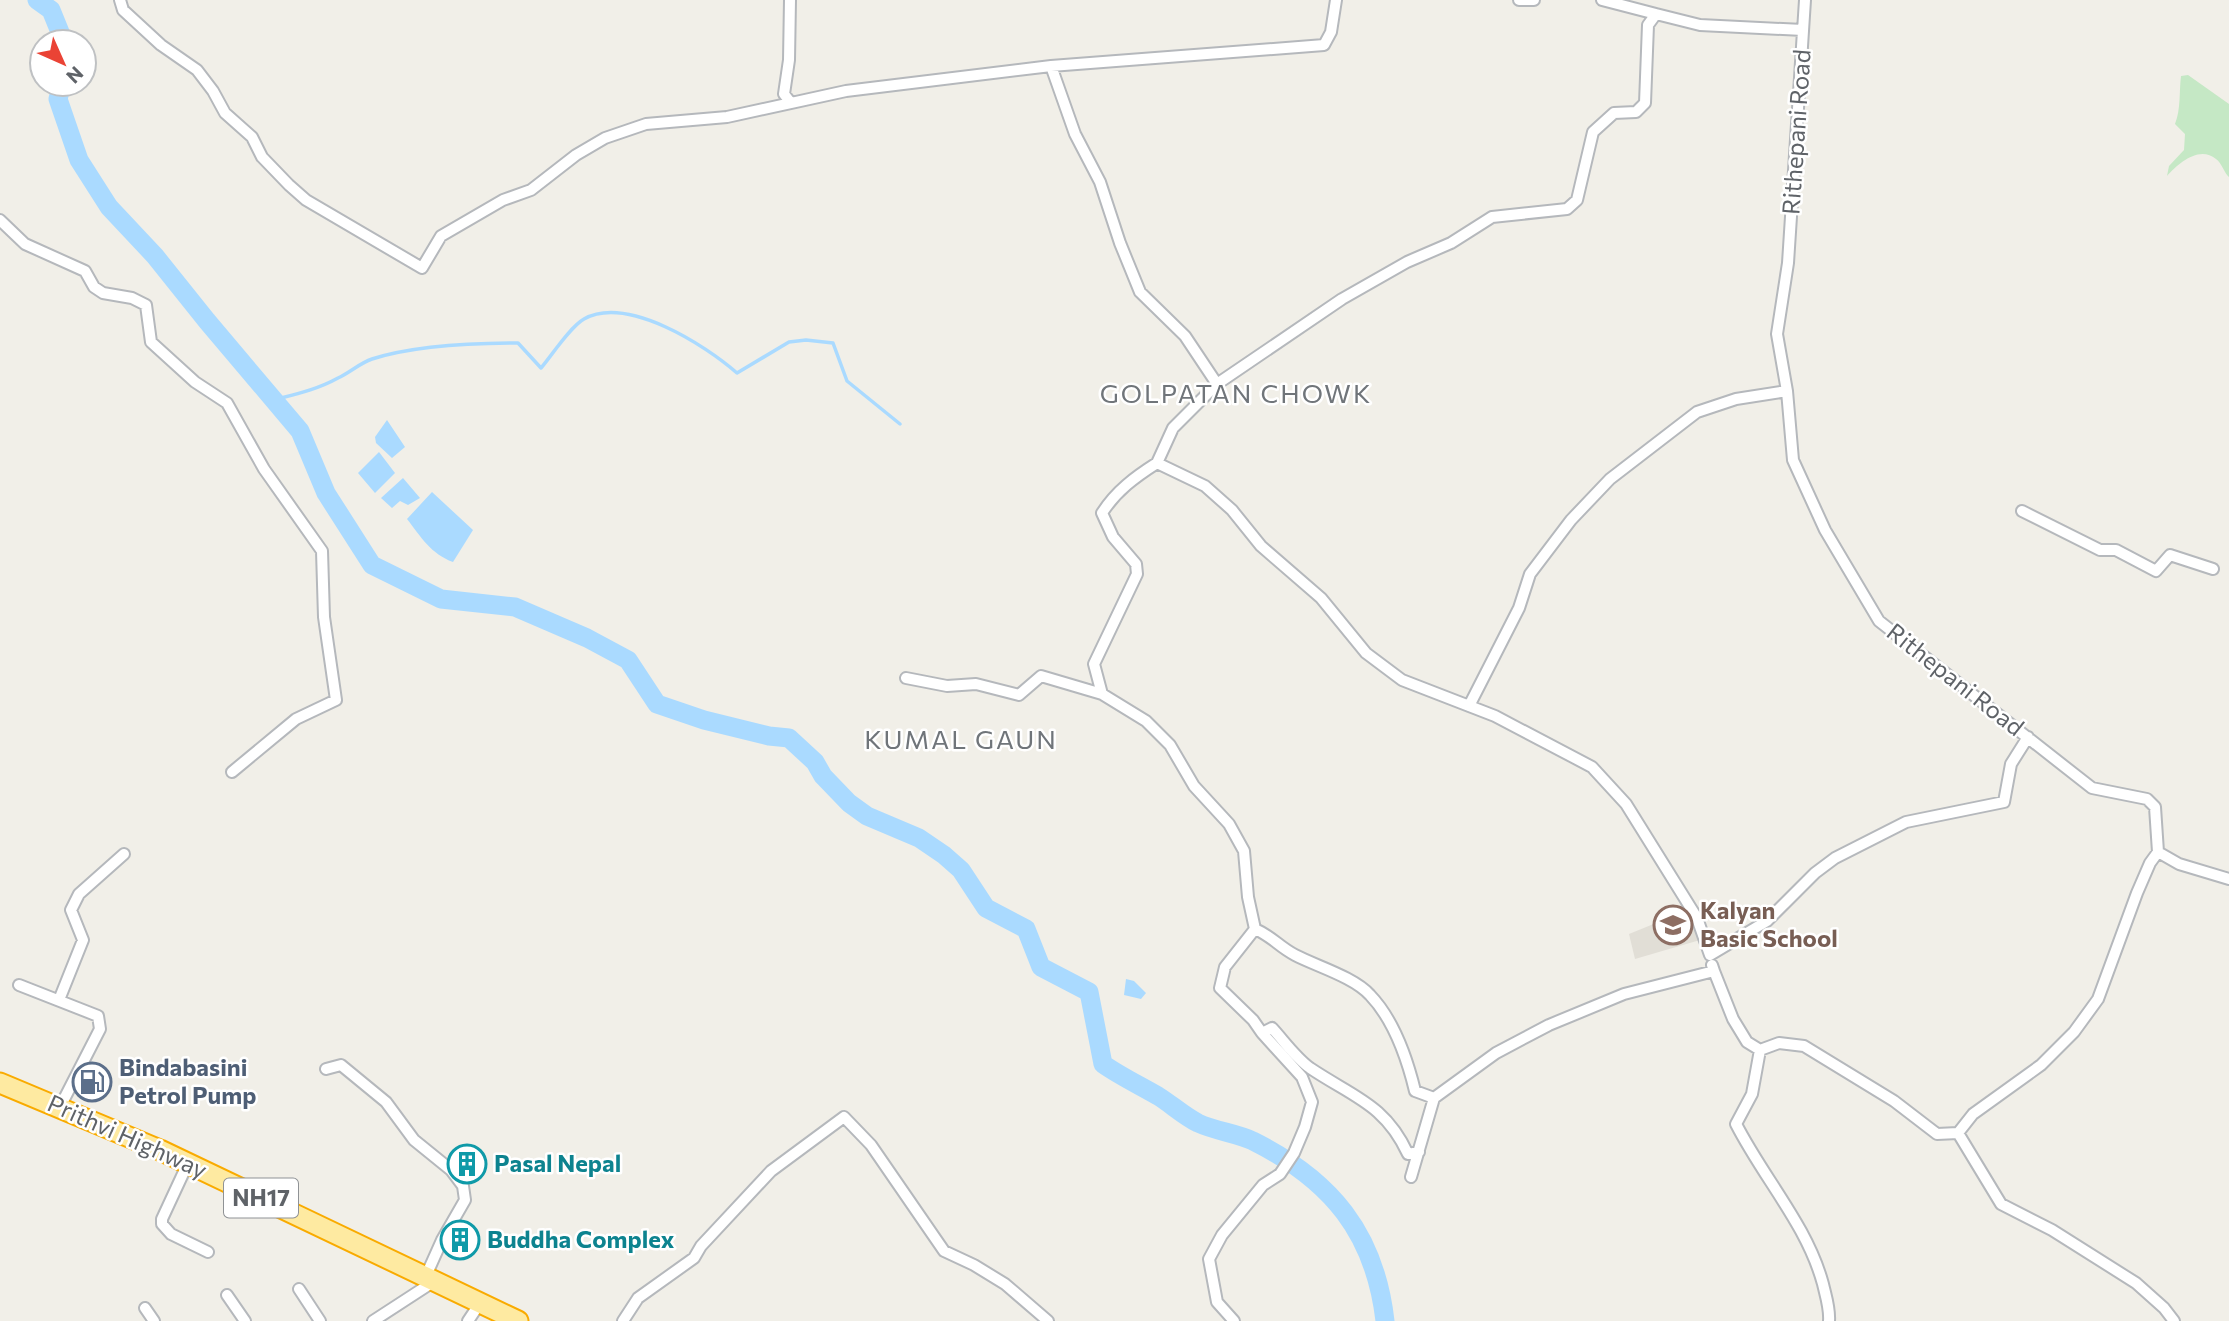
<svg xmlns="http://www.w3.org/2000/svg" width="2229" height="1321" viewBox="0 0 2229 1321" font-family="Commissioner,sans-serif">
<style>
.education{fill:#e1ded6}
.green{fill:#c5e8c5}
.water{fill:#aadaff}
.lines{fill:none;stroke-linecap:round;stroke-linejoin:round}
.stream{stroke:#aadaff;stroke-width:3.5}
.river{stroke:#aadaff;stroke-width:19}
.minor-casing{stroke:#b5b8bc;stroke-width:14}
.trunk-casing{stroke:#f9ab00;stroke-width:23}
.minor{stroke:#fff;stroke-width:10}
.trunk{stroke:#feeaa1;stroke-width:19}
.labels{text-anchor:middle;stroke-width:5;stroke-linejoin:round;paint-order:stroke}
.shield{fill:#fff;stroke:#8f9295;stroke-width:2}
.shield-label{font-size:23px;font-weight:bold;fill:#5f6368}
.street-label{font-size:24px;fill:#5f6368;stroke:#fff}
.education-label{font-size:24px;font-weight:bold;fill:#785e54;stroke:#fff;text-anchor:start}
.service-label{font-size:24px;font-weight:bold;fill:#4e5e75;stroke:#fff;text-anchor:start}
.culture-label{font-size:24px;font-weight:bold;fill:#0d838f;stroke:#fff;text-anchor:start}
.neighbourhood-label{font-size:26px;letter-spacing:2px;fill:#70757a;stroke:#fff}
</style>
<rect width="100%" height="100%" fill="#f1efe8"/>
<path class="education" d="M1688 910 1700 940 1635 959 1629 934Z"/>
<path class="green" d="M2188 75 2229 104V177C2224 173 2222 163 2216 159 2199 145 2178 164 2167 176L2169 166 2184 150 2185 134 2175 124C2181 109 2179 92 2181 76Z"/>
<path class="water" d="M387 420 405 447 392 458 376 443 375 437Z
M379 452 395 473 375 493 358 473Z
M403 478 420 498 408 505 400 501 392 508 381 498Z
M432 492 473 530 453 562C431 554 421 537 407 519Z
M1126 979 1134 981 1146 993 1141 999 1124 995Z"/>
<g class="lines">
<path class="stream" d="M258 382 281 398C301 393 320 388 338 378 349 373 360 363 372 359 416 345 472 343 518 343L541 368C552 355 570 327 584 319 627 295 705 345 737 373L789 342 806 340 833 343 847 381 900 424"/>
<path class="river" d="M37 0 51 10 64 42
M62 84 58 99 79 160 109 207 155 256 207 321 300 431 326 493 372 565 441 599 515 607 587 638 628 660 657 704 704 720 769 736 789 738 815 762 823 776 849 803 867 816 919 838 944 855 961 870 986 908 1026 929 1041 967 1089 992 1103 1064C1120 1076 1139 1085 1158 1096 1171 1104 1184 1116 1198 1123 1215 1131 1236 1133 1253 1141 1331 1180 1375 1233 1385 1321"/>
<defs>
<path id="minor" d="M120 0 123 10 161 45 197 70 213 91 225 113 252 137 262 157 289 185 306 200 422 268 441 236 503 200 531 190 576 155 605 138 646 124 727 117 846 91 1051 66 1324 45 1331 32 1336 0
M790 0 789 60 784 94 791 103
M1519 0H1534
M1602 0 1656 14
M1805 0 1788 263 1777 334 1787 391 1793 460 1825 530 1879 621 2092 788 2147 799 2155 807 2158 852 2179 864 2229 879
M1803 30 1700 25 1656 14 1648 25 1645 103 1636 112 1614 113 1593 132 1577 200 1567 209 1492 217 1451 243 1407 262 1342 299 1217 384 1173 428 1157 463 1205 486 1232 510 1261 546 1321 598 1366 653 1402 680 1495 716 1592 767 1626 804 1697 918 1710 955 1767 921 1815 873 1835 858 1906 822 2004 802 2011 764 2028 737
M1051 66 1075 134 1100 182 1120 243 1140 292 1185 336 1217 384
M0 220 25 244 85 271 94 287 103 293 132 298 146 305 151 342 195 382 227 403 264 469 322 551 324 617 336 700 296 719 232 772
M2022 511 2100 550H2116L2156 571 2170 555 2213 569
M906 678 947 686 976 684 1019 695 1041 676 1102 694 1146 721 1170 745 1194 786 1229 824 1244 851 1248 897 1255 929C1273 937 1278 946 1295 955 1316 966 1354 977 1370 995 1394 1020 1407 1058 1415 1091L1434 1098 1411 1177
M1102 694 1094 664 1137 574 1136 564 1113 537 1102 513C1116 491 1135 477 1157 463
M1469 706 1519 608 1530 574 1571 520 1610 479 1697 412 1736 399 1787 391
M1255 929 1225 967 1220 988 1253 1020 1262 1033 1272 1028C1284 1041 1296 1058 1310 1068 1353 1097 1385 1104 1408 1154L1419 1152
M1714 971 1733 1019 1747 1042 1760 1050 1779 1043 1804 1046 1894 1101 1937 1134 1958 1133 1973 1114 2041 1065 2074 1032 2098 999 2137 893 2150 863 2158 852
M19 985 98 1016 100 1029 60 1107
M59 1000 83 940 71 910 79 894 124 854
M1760 1050 1752 1094 1736 1124C1764 1179 1807 1225 1823 1284 1826 1297 1830 1308 1829 1321
M326 1069 341 1065 386 1102 414 1140 451 1170 463 1186 465 1200 442 1240 425 1278
M1434 1098 1496 1053 1549 1025 1624 994 1714 971 1712 965
M1958 1133 2001 1204 2052 1230 2136 1283 2164 1308 2174 1321
M188 1163 162 1219V1224L171 1234 208 1252
M299 1289 320 1321
M227 1295 245 1321
M145 1308 154 1321
M373 1321 433 1282
M468 1321 480 1303
M623 1321 638 1298 694 1258 701 1246 771 1171 844 1117 871 1145 944 1251 974 1265 1005 1284 1048 1321
M1234 1321 1217 1302 1209 1259 1222 1235 1263 1185 1280 1174 1294 1153 1305 1127 1312 1102 1302 1077 1262 1033"/>
<path id="trunk" d="M0 1083 160 1150 518 1321"/>
</defs>
<use href="#minor" class="minor-casing"/>
<use href="#trunk" class="trunk-casing"/>
<use href="#minor" class="minor"/>
<use href="#trunk" class="trunk"/>
</g>
<defs>
<symbol id="school-ring" viewBox="-11 -11 22 22"><circle r="9.5" fill="#fff" stroke="#8d6e63" stroke-width="1.5"/><path d="M0-5L7-2L0 1L-7-2ZM-4 1L0 2.5L4 1V4Q0 6-4 4Z" fill="#8d6e63"/></symbol>
<symbol id="fuel-ring" viewBox="-11 -11 22 22"><circle r="9.5" fill="#fff" stroke="#5c6f8a" stroke-width="1.5"/><path d="M-5.5-6h7V0h2V4h1.3V-2.5L3-4.5l.8-.8L6-3V5H2.5V1h-1V6h-7ZM-4.2-4.7v3.2H.2V-4.7Z" fill="#5c6f8a"/></symbol>
<symbol id="building-ring" viewBox="-11 -11 22 22"><circle r="9.5" fill="#fff" stroke="#0f9aa8" stroke-width="1.5"/><path d="M-4-6H4V6H1V3H-1V6H-4ZM-2.5-4.3h1.7v1.8h-1.7ZM.8-4.3h1.7v1.8H.8ZM-2.5-1h1.7V.8h-1.7ZM.8-1h1.7V.8H.8Z" fill="#0f9aa8"/></symbol>
</defs>
<g fill-rule="evenodd">
<use href="#school-ring" x="1651" y="903" width="44" height="44"/>
<use href="#fuel-ring" x="70" y="1060" width="44" height="44"/>
<use href="#building-ring" x="445" y="1142" width="44" height="44"/>
<use href="#building-ring" x="438" y="1218" width="44" height="44"/>
</g>
<g class="labels">
<rect class="shield" x="224" y="1178.5" width="74" height="39" rx="5"/>
<g class="shield-label">
<text x="261" y="1206">NH17</text>
</g>
<g class="street-label">
<text transform="translate(1797 132) rotate(-86)" y="8">Rithepani Road</text>
<text transform="translate(1955 680) rotate(38)" y="8">Rithepani Road</text>
<text transform="translate(127 1137) rotate(24)" y="8">Prithvi Highway</text>
</g>
<g class="education-label">
<text x="1700" y="919">Kalyan<tspan x="1700" dy="28">Basic School</tspan></text>
</g>
<g class="service-label">
<text x="119" y="1076">Bindabasini<tspan x="119" dy="28">Petrol Pump</tspan></text>
</g>
<g class="culture-label">
<text x="494" y="1172">Pasal Nepal</text>
<text x="487" y="1248">Buddha Complex</text>
</g>
<g class="neighbourhood-label">
<text x="1236" y="403">GOLPATAN CHOWK</text>
<text x="961" y="749">KUMAL GAUN</text>
</g>
</g>
<g transform="translate(63 63) rotate(135)"><circle r="33" fill="#ffffff" stroke="#bfc1c3" stroke-width="2"/>
<path d="M0-5L12 26L0 18L-12 26Z" fill="#ea4335"/>
<text y="-10" font-size="19" font-weight="bold" text-anchor="middle" fill="#5f6368">N</text>
</g>
</svg>
